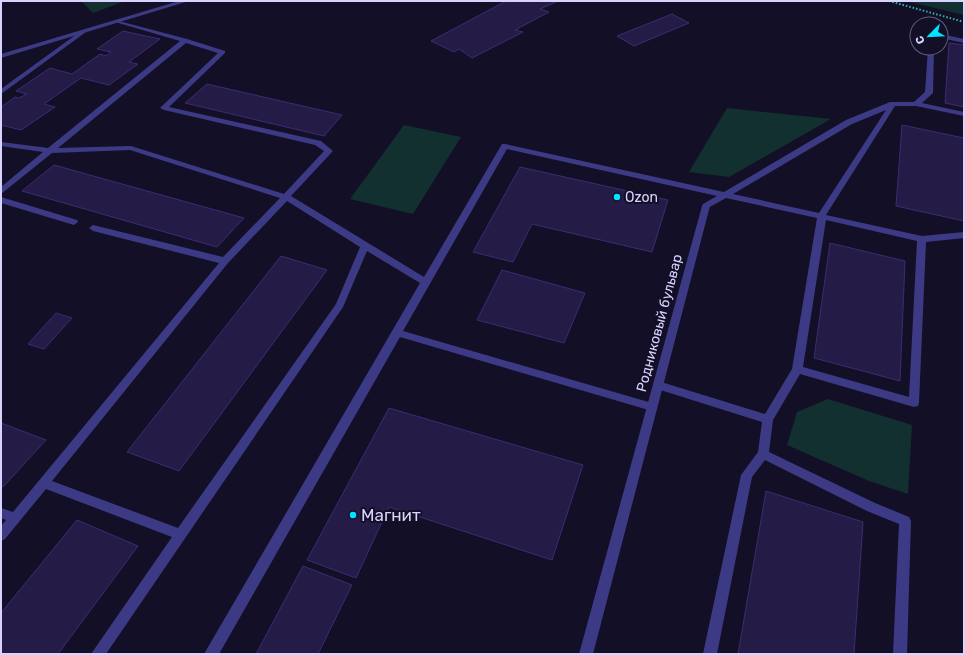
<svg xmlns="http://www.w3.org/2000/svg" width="965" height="655" viewBox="0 0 965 655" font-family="Rubik,sans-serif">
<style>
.green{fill:#12302f}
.building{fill:#241b47;stroke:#3b2d73}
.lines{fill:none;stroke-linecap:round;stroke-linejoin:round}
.path{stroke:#2fb8b0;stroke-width:2;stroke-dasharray:1.5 2;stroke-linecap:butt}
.lane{fill:#3d3a85;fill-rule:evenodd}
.street{fill:#3d3a85;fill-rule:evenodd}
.poi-dot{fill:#00e5ff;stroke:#130f26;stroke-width:1.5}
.labels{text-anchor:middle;stroke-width:4;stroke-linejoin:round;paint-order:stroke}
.poi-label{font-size:14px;fill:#d9d4ff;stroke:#130f26;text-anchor:start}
.street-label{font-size:14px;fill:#d9d4ff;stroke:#130f26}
.near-poi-label{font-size:17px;fill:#d9d4ff;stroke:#130f26;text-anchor:start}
</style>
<rect width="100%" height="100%" fill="#130f26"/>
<path class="green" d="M81 1H125L93 13Z
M906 1H964V15Z
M727 108 831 119 729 177 689 172Z
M404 125 461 137 413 214 350 199Z
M828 399 912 425 908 494 869 481 787 445 797 412Z"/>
<path class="building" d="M506 1H558L540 9 549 12 515 30 523 32 472 58 459 49 454 52 431 41Z
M672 14 689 23 634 46 617 36Z
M123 31 160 39 129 62 138 64 109 85 81 78 44 104 55 107 21 130 1 125V107L15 97 19 98 27 94 16 91 50 68 72 74 100 54 106 56 111 52 97 49Z
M949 43 964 45V107L945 103Z
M207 84 342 115 324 136 185 103Z
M902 125 964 138V221L896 206Z
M54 165 244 218 217 247 22 191Z
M520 167 668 200 652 252 532 224 513 262 473 252Z
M830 243 905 261 900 381 814 358Z
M281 256 327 270 179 471 127 452Z
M502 270 585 293 564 343 477 320Z
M56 313 72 318 44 349 28 344Z
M389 408 583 465 552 560 389 507 356 578 307 560Z
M1 423 46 440 3 487 1 486Z
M766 491 863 522 854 654H738Z
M77 520 138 546 58 654H1V613Z
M303 566 352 585 318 654H256Z"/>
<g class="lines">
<path class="path" d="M889 1 964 22"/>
<path class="lane" d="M115 20 187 39 225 51V53L169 107 321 141 333 151 291 196 424 277 502 144H505L724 192 846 120 890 102H914L925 92 928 48H934L933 93 922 103 964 112V116L916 106H895L826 215 922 236 964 232V238L926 242 919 403 918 406 914 407 800 374 773 420 769 452 875 503 909 517 911 521 907 654H893L899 524 867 511 765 460 752 477 717 654H703L741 475 758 452 762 422 654 388 653 385 654 382 658 381 765 414 792 369 817 218 726 198 706 209 702 206 703 204 717 196 507 149 403 331 652 403 656 404 657 407 656 410 652 411 400 337 219 654H204L420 283 367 251 343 307 106 654H91L172 537 46 489 5 539 1 541V526L6 520 1 518V508L13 512 219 263 93 231 89 228 93 225 223 257 280 198 130 150 52 153 1 194V187L43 152 1 146V142L48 148 180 41 115 22ZM186 43 218 53 160 108 164 110 315 145 324 151 284 194 131 146 58 148ZM886 110 819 213 733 194 852 124ZM287 201 360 247 336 304 178 528 52 481 228 263ZM826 220 917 241 909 397 803 367Z
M81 31 86 32 1 94V89Z
M941 34 964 39V43L941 38Z
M1 197 77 220 78 222 74 225 1 203Z"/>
<path class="street" d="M179 1H189L1 58V54Z
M706 203 710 206 593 654H579L702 206Z"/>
</g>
<g class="poi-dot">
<circle cx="617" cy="197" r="4"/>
<circle cx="353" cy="515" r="4"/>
</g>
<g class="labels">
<g class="poi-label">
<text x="625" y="202">Ozon</text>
</g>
<g class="street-label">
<text transform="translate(659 323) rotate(-75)" y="5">Родниковый бульвар</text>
</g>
<g class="near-poi-label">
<text x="361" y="521">Магнит</text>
</g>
</g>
<rect width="965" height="655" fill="none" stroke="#d9d4ff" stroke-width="4"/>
<g transform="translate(929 36) rotate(246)"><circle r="19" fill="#130f26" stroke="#625e7d"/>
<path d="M0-3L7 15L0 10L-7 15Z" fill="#00e5ff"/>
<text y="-6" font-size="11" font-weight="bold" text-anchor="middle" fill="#d9d4ff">С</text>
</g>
</svg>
